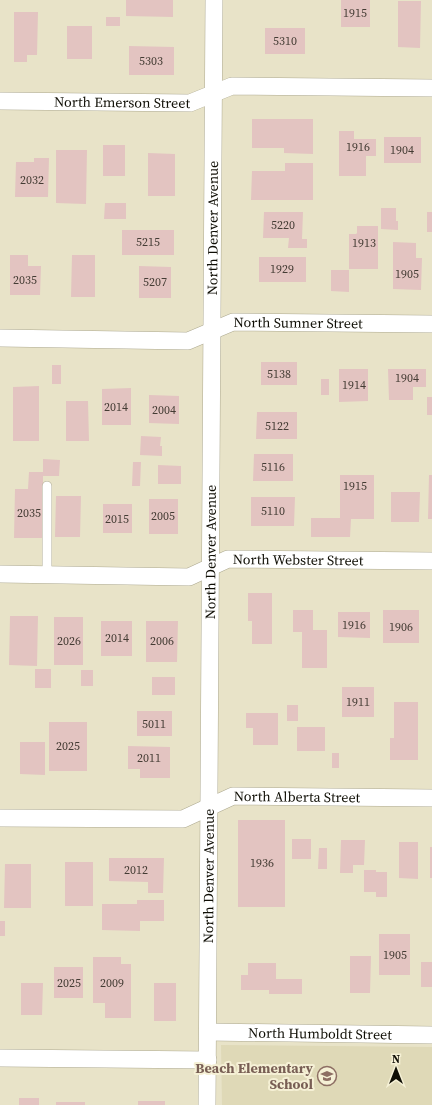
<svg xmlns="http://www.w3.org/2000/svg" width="432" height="1105" viewBox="0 0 432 1105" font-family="'Source Serif 4',serif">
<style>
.built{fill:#dfd9b7}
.building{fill:#e3c4c1}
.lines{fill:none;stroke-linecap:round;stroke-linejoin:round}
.lane-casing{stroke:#ada990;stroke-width:10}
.street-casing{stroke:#ada990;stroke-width:18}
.lane{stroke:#fff;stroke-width:9}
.street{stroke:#fff;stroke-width:17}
.labels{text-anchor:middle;stroke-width:4;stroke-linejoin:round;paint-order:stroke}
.number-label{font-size:12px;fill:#443c34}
.street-label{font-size:14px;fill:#0f0e05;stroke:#f5f0d5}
.education-label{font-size:14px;font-weight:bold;fill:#785e54;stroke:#f5f0d5;text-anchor:end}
</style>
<rect width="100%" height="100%" fill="#e8e3c8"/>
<path class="built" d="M221 1045 432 1047V1105H222Z"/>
<path class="building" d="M126 0H173V17L126 16Z
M341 0H370V27H341Z
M398 1H421L420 48 398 47Z
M14 12H38L37 55H27V62H14Z
M106 17H120V26H106Z
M67 26H92V59H67Z
M265 28H305V54H265Z
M129 46 174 47V75H129Z
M252 119H313V154L284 153V148H252Z
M339 131H354V139H376V156H366V176H339Z
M384 137H421V163H384Z
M103 145H125V176H103Z
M56 150H87L86 204 56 203Z
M148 153 175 154V196H148Z
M34 158H49L48 197H15L16 162H34Z
M285 163H313V200H251L252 171H285Z
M105 203H126V219H104Z
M381 208H396V221H398V230L381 229Z
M264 212H303L302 239H307V248H288L289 238H263Z
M427 212H432V232H427Z
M357 226H378V269H349V234H356L357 233Z
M122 230H174V255H122Z
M393 242 416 243V258H422L421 290 393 289Z
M10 255H28V266H41L40 295H10Z
M72 255H95V297H71Z
M259 257H306V282H259Z
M139 266 171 267V298H139Z
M331 270H349V292L331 291Z
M261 362H297V385H261Z
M52 365H61V384H52Z
M339 369H368V401L339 402Z
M388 369H426V387H413V400H389Z
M321 379H329V395H321Z
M39 386V441H13V387Z
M131 388V425H102V389Z
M149 395 179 396V424L149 423Z
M427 397H432V415H427Z
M66 401H88L89 441H66Z
M257 412H297V439H256Z
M141 436 161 437 160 446H162V456L140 455Z
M254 454H293V481H253Z
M43 459 60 460 59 476H43V538H14L15 489H28L29 472H43Z
M133 462H141L140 486H132Z
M158 465 181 466V484H158Z
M340 475H374V519H351L350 537H311V518H340Z
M429 475H432V519H428Z
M391 492H420L419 522H391Z
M56 496H81L80 537H55Z
M251 497H295L294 526H251Z
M149 499H178V534H149Z
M103 504H132V533H103Z
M248 593H272V644H252V621H248Z
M293 610H313V630H327V668H302V632H293Z
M383 610H419V643H383Z
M338 612H370V638L338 637Z
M10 616H38L37 666 9 665Z
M54 617H83V665H54Z
M101 621H132V656H101Z
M146 621H178L177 662H146Z
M35 669H51V688H35Z
M81 670H93V686H81Z
M152 677H175V695H152Z
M342 687H374V717H342Z
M394 702H418V760H390V738H394Z
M287 705H298V721H287Z
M137 711H172V736H137Z
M246 713H278V745H253V728H246Z
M49 722H87V771H49Z
M297 727H325V751H297Z
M20 742H45V775L20 774Z
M128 746 170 747V778H140V769H128Z
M332 753H339V768H332Z
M238 820H285V907H238Z
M292 839H311V859H292Z
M341 840H365L364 865H353V873H340Z
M399 842H418V879L399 878Z
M430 847H432V878H430Z
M319 848H327V869H318Z
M109 858H164L163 893H148V882L109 881Z
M65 862H93V906H65Z
M5 864H31V908H4Z
M364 870H376V872H387V897H376V892H364Z
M137 900H164V921H140V931L102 930V904H137Z
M0 921H5V936H0Z
M379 934H410V975H379Z
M350 956H371L370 993H350Z
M93 957H121V964H131V1018H105V1003H93Z
M421 962H432V987H421Z
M248 963H276V979H302V994H269V990H241V975H248Z
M54 967H83V998H54Z
M21 983H43L42 1015H21Z
M154 983H176V1021H154Z
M19 1098H39V1105H19Z
M138 1101H165V1105H138Z
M56 1102H85V1105H56Z"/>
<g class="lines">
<defs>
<path id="lane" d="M47 575V486"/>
<g id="street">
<path id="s1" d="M0 101 190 103 232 86 432 88"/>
<path id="s2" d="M0 338 188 341 233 322 432 324"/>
<path id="s3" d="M0 574 189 577 228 559 432 561"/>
<path id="s4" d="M0 818 183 819 233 796 432 798"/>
<path id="s5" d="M208 1032 432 1035"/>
<path d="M0 1058 208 1060"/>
<path id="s6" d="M207 1105 214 0"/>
</g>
</defs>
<use href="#lane" class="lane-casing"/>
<use href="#street" class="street-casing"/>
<use href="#lane" class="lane"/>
<use href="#street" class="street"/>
</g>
<defs>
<symbol id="school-ring" viewBox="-11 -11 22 22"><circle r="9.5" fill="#f5f0d5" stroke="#8d6e63" stroke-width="1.5"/><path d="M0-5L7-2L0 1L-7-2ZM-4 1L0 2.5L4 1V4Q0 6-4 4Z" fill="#8d6e63"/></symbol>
</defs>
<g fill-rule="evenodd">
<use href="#school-ring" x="316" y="1065" width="22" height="22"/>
</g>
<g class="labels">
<g class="number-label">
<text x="355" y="17">1915</text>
<text x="285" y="45">5310</text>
<text x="151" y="65">5303</text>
<text x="358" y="151">1916</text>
<text x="402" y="154">1904</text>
<text x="32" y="184">2032</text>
<text x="283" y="229">5220</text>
<text x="148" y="246">5215</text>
<text x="364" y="247">1913</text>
<text x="282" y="273">1929</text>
<text x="407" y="278">1905</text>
<text x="25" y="284">2035</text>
<text x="155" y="286">5207</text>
<text x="279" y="378">5138</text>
<text x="407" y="382">1904</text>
<text x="354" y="389">1914</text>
<text x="116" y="411">2014</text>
<text x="164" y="414">2004</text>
<text x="277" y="430">5122</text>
<text x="273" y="471">5116</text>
<text x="355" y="490">1915</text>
<text x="273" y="515">5110</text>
<text x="29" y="517">2035</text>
<text x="163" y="520">2005</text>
<text x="117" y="523">2015</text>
<text x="354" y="629">1916</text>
<text x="401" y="631">1906</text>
<text x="117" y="642">2014</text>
<text x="69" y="645">2026</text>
<text x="162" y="645">2006</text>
<text x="358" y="706">1911</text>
<text x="154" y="728">5011</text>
<text x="68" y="750">2025</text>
<text x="149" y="762">2011</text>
<text x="262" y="867">1936</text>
<text x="136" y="874">2012</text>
<text x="395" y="959">1905</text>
<text x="69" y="987">2025</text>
<text x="112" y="987">2009</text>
</g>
<g class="street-label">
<text dy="5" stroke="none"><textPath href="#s1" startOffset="122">North Emerson Street</textPath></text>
<text dy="5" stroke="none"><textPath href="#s6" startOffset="877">North Denver Avenue</textPath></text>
<text dy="5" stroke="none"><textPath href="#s2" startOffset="302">North Sumner Street</textPath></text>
<text dy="5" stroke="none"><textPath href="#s6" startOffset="553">North Denver Avenue</textPath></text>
<text dy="5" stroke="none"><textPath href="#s3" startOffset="302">North Webster Street</textPath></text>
<text dy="5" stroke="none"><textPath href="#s4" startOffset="302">North Alberta Street</textPath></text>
<text dy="5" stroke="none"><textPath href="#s6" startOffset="229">North Denver Avenue</textPath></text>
<text dy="5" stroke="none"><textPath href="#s5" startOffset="112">North Humboldt Street</textPath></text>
</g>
<g class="education-label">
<text x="313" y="1073">Beach Elementary<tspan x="313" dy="16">School</tspan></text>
</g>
</g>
<g transform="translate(396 1069)" stroke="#f5f0d5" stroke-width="3" paint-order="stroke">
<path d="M0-3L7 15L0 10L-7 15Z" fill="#0f0e05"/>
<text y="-6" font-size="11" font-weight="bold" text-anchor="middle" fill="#0f0e05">N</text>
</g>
</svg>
